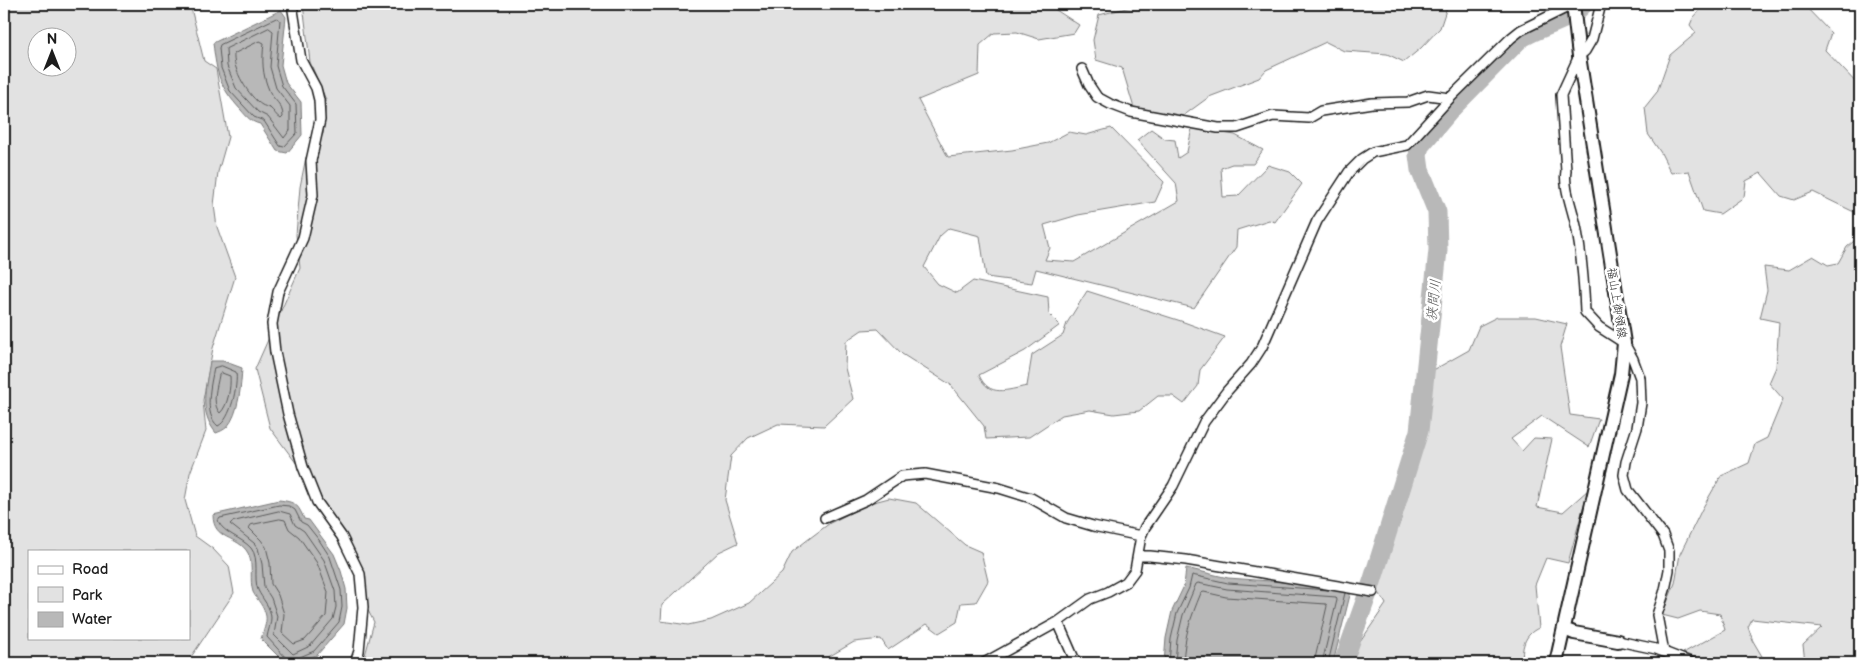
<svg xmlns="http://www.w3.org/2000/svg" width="1864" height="667" viewBox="0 0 1864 667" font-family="'Balsamiq Sans','Klee One',sans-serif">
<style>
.green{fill:#e2e2e2;stroke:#7f7f7f;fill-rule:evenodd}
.water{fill:#b8b8b8;stroke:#7a7a7a}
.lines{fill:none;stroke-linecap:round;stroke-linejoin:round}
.shore{stroke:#5a5a5a;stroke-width:1}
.river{stroke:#b8b8b8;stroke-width:19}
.street-casing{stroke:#1c1c1c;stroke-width:12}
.secondary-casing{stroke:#1c1c1c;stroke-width:16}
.street{stroke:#fff;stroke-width:9}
.secondary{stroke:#fff;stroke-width:12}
.labels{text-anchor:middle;stroke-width:5;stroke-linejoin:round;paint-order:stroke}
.street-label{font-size:12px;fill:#1c1c1c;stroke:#fff}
.water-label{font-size:14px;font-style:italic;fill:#5a5a5a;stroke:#fff}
</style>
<rect width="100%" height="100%" fill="#fff"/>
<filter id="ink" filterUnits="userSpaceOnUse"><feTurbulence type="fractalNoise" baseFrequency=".02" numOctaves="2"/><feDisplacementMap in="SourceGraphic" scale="10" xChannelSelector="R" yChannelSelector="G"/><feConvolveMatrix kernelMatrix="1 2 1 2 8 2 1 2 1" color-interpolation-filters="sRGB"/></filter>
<g filter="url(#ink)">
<path class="green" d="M4 4H190L204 61 216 69 228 137 218 172 214 205 217 227 235 277 213 348 203 400 206 431 190 473 185 500 195 536 213 549 229 566 234 593 187 663H4ZM38 38H68V68H38ZM29 551H189V638H29Z
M303 4H1051L1053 8 1079 25 1074 33 1039 39 1017 32 994 33 980 45 979 75 918 100 948 157 1012 150 1048 143 1069 132 1086 135 1111 128 1164 182 1155 202 1078 215 1044 225 1050 248 1045 260 1074 262 1179 201 1176 183 1137 140 1151 129 1165 139 1175 140 1178 158 1187 152 1192 128 1235 135 1263 150 1253 164H1232L1221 168 1223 197 1238 196 1268 165 1290 172 1302 184 1275 222 1269 220 1237 230 1236 247 1194 308 1036 269 1032 283 986 277 980 236 949 228 940 236 924 267 938 284 957 293 973 281 1048 297 1049 314 1060 325 1025 351 979 375C989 398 1007 390 1027 386L1032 355 1063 335 1067 323 1087 291 1181 321 1225 337 1200 370 1198 386 1184 404 1173 396H1158L1139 411 1114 414 1090 410 1062 415 1029 437 986 439 984 426 951 385 902 354 878 329 862 330 846 341 845 368 853 399 824 426 778 424 748 438 731 456 725 500 738 543 719 552 662 605 661 621 688 625 711 620 749 603 782 573 792 552 810 538 830 523 870 503 889 498 916 503 965 545 981 552 988 581 976 602 961 603 957 622 939 633 927 624 888 650 881 639 854 642 818 663H363L374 622 364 603 354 565 333 533 320 495 270 428 255 369 300 268 296 235 300 187 306 157 323 134 326 100 310 62Z
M1132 4H1447V7L1440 28 1421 48 1404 62 1387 54 1344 51 1326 42 1266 70 1259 78 1209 97 1183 116 1134 108 1122 68 1096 60 1093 40 1099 15 1130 7Z
M1706 4H1803L1831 33 1825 50 1860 87V212L1852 211 1813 192 1794 200 1781 196 1761 173 1746 181 1744 197 1720 214 1703 211 1689 171 1671 173 1661 153 1648 134 1645 107 1657 92 1670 55 1696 33 1690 25 1693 18Z
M1860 236V663L1805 662 1803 645 1822 627 1752 619 1748 627 1753 641 1766 663H1710L1683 653 1725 630 1720 614 1700 611 1678 619 1662 615 1675 583 1680 554 1702 509 1721 476 1749 463 1755 444 1767 438 1783 399 1769 383 1776 367 1779 322 1760 318 1767 290 1764 267 1789 270 1813 256 1828 265 1838 263 1847 247Z
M1497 317H1536L1567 324 1560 347 1570 415 1599 419 1589 447 1542 416 1511 439 1522 451 1534 438 1552 439 1537 507 1563 512 1588 490 1568 563 1546 558 1535 585 1539 628C1524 634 1521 649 1523 663H1349L1358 645 1386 604 1375 586 1400 522 1426 434 1428 373 1469 350 1479 326Z"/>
<path class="water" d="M281 10 286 17 281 65 286 83 301 102 302 135 287 153 277 151 260 124C251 122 247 117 241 110 219 86 217 75 213 43Z
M210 361H223L242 368C241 385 239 414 227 427 224 430 219 432 216 433 198 411 206 387 210 361Z
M279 500C295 502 298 504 304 519L309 520 334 554 341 571 346 589 347 608 344 624 317 655 299 662 285 663 261 639C263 632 267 623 266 616 264 606 257 600 253 592 249 580 254 564 248 553 238 535 213 541 213 515Z
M1186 568 1228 578 1352 587 1333 663H1164L1166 638 1172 611 1184 586Z"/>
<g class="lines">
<path class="shore" d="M277 18 280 20 276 66 282 86 296 104 297 133 284 147 280 146 264 121 254 117 230 91 221 68 219 48 220 45Z
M269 28 273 31 270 67 276 88 290 106V130L284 138 268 117 258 112 236 88 227 66 226 49Z
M260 41 264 43C262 60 262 74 269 90 273 101 283 103 283 117L281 119C276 116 274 111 270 108 267 107 264 106 262 105 249 97 232 69 234 54Z
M222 366 236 372C238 385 231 420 218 426 203 414 211 384 214 368Z
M222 373 230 376C231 387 228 406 220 413 211 403 217 387 219 375Z
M279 511 290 514 295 525 304 531 324 560 335 591 336 607 333 619 310 646 293 654 274 635 277 616 271 598 264 587 262 564 258 548 254 543 230 524 232 522Z
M280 519 285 520 289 529 299 537 317 563 328 592 326 616 305 640 294 644 282 633 284 614 278 595 271 584 270 563 266 547 261 540 249 528 251 525Z
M288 663 286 658 267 637C268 631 271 624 271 618 271 607 262 599 258 590 253 578 260 559 251 548 241 537 224 534 218 521L220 518 279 505 289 506 295 510 301 522 307 525 319 540 330 557 341 590 342 607 339 622 314 651 300 657 297 663
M1169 663 1171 639 1177 613 1189 588 1192 575 1228 583 1328 590
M1175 663 1177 640 1183 615 1196 584 1198 583 1227 589 1336 597 1337 600 1322 663
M1183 663C1185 633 1190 620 1201 593L1204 592 1226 597 1326 604 1327 606 1314 663
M1328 663 1345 593"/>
<path class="river" d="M1343 663 1372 582 1419 431 1438 250 1437 212 1420 170 1418 155 1420 146 1453 107 1519 40C1539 26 1568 23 1584 4"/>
<defs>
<path id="street" d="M292 4 301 60 316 88 319 100 320 120 311 161 313 195 303 238 278 292 272 324 275 352 288 414 303 467 317 502 342 537 360 574 363 607 359 651 355 663
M1601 4 1592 39 1585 51 1579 56 1561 95 1566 171C1563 188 1574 212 1577 231 1582 258 1584 284 1585 312L1599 327 1624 343 1633 359 1640 378 1641 403 1637 428 1626 462 1624 475 1628 490 1663 535 1669 551V570L1665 590 1657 615 1664 652
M1082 69 1089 85 1097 97 1110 104 1131 112 1218 128H1237L1273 116 1309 118 1321 111 1372 103 1408 102 1428 95 1450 98
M825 518 866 500 902 476 925 474 999 488 1031 498 1066 518 1093 526 1141 536
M1139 556H1150L1186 560 1373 592
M1058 622 1076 663
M1618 641 1656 649 1692 663
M984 663 1058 622 1090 599 1108 592 1126 582 1135 570 1141 536 1145 527 1173 486 1204 422 1227 391 1251 364 1262 347 1317 221 1349 172 1362 159 1373 152 1407 145 1450 98 1511 38 1521 30 1574 4"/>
<path id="secondary" d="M1564 629 1574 633 1618 641
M1556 663 1621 374 1624 343 1579 56 1573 4"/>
</defs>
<use href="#street" class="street-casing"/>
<use href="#secondary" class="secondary-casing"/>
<use href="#street" class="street"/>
<use href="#secondary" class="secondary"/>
</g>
</g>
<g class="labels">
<g class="street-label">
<text transform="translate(1617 303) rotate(81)" y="4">福山上御領線</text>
</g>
<g class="water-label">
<text transform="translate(1433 300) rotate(-84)" y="5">狭間川</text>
</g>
</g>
<rect width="1864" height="667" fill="none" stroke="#fff" stroke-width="20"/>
<rect x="10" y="10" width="1844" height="647" fill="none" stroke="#1c1c1c" stroke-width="2" filter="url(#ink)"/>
<rect x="28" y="550" width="162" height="90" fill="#ffffff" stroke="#a4a4a4"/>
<rect x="38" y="566" width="25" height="8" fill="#ffffff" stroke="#a4a4a4"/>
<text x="72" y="574" font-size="15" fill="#1c1c1c">Road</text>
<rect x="38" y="587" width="25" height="15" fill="#e2e2e2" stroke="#a4a4a4"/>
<text x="72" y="600" font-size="15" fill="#1c1c1c">Park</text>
<rect x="38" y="612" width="25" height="15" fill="#b8b8b8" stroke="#a4a4a4"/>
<text x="72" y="624" font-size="15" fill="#1c1c1c">Water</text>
<g transform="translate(52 52)"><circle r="24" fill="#ffffff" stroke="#a4a4a4"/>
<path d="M0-4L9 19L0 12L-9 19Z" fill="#1c1c1c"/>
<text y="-8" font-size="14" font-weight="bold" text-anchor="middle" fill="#1c1c1c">N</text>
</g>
</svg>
